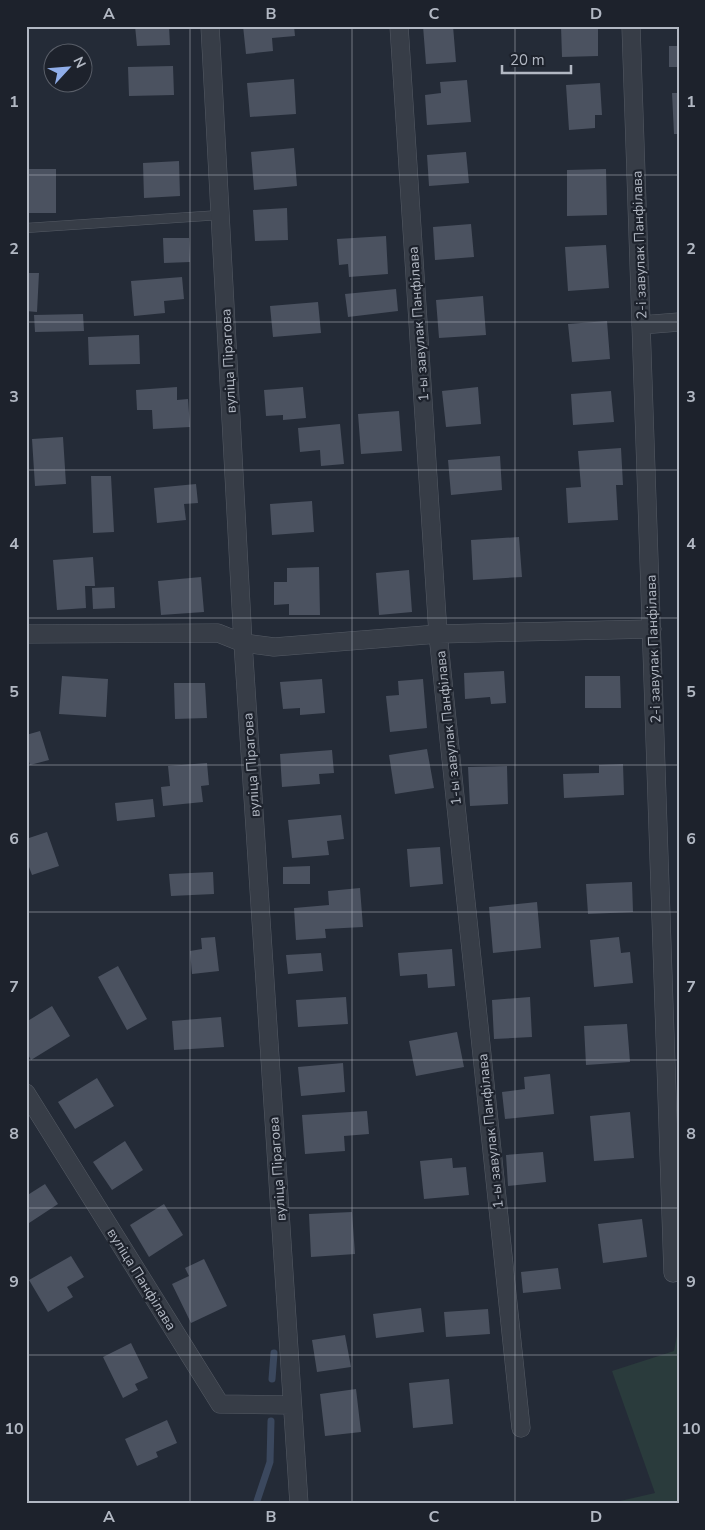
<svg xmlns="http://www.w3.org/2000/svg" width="705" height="1530" viewBox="0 0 705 1530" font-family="'Nunito Sans',sans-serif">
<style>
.green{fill:#2a3b3c}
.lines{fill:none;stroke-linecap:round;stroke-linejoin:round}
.stream{stroke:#3b485e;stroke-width:7}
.building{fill:#4b5260}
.service-casing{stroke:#555b65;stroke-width:10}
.minor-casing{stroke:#555b65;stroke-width:19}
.service{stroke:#373d47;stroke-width:9}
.minor{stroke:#373d47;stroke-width:18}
.grid{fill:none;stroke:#b2b8c3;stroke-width:1;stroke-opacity:0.55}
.labels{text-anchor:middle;stroke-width:4.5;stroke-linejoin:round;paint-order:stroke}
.street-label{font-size:14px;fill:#b2b8c3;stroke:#1d222c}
.neatline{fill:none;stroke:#b2b8c3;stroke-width:2}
.grid-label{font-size:16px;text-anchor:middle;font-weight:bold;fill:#b2b8c3}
</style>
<rect width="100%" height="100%" fill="#242b37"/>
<path class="green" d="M679 1325V1504H607L655 1493 612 1371 674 1351Z"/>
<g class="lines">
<path class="stream" d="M272 1379 274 1353
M256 1504 270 1462 271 1421"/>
</g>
<path class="building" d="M135 26H169L170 45 137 46Z
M243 26H294L295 36 272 38 273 51 246 54Z
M423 26H453L456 62 426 64Z
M561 26H598V56L562 57Z
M669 46H679V67H669Z
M173 66 174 95 129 96 128 67Z
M294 79 296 114 250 117 247 83Z
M467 80 471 122 427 125 425 95 441 93 440 82Z
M600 83 602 115H595V128L569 130 566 85Z
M672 93H679V134H674Z
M294 148 297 186 254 190 251 152Z
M466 152 469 183 429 186 427 155Z
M179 161 180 196 144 198 143 163Z
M26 169H56V213H26Z
M606 169 607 215 567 216V170Z
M287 208 288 240 255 241 253 210Z
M471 224 474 257 435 260 433 227Z
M386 236 388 274 349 277 348 264 339 265 337 239Z
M163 238H189L190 262 164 263Z
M606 245 609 288 568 291 565 247Z
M26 273H39L37 312 26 311Z
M182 277 184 299 164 301 165 313 134 316 131 281Z
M396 289 398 311 348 317 345 294Z
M483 296 486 335 439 338 436 300Z
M318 302 321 333 273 337 270 306Z
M83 314 84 331 35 332 34 315Z
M607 321 610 359 572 362 568 324Z
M139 335 140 364 89 365 88 337Z
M177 387V400L188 399 190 427 153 429 152 410H137L136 390Z
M303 387 306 418 283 420V415L266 416 264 390Z
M478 387 481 424 446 427 442 391Z
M611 391 614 422 573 425 571 394Z
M399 411 402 451 361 454 358 414Z
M340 424 344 464 321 466 320 450 300 452 298 428Z
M63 437 66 484 35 486 32 439Z
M621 448 623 485H616L618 520 568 523 566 488 581 487 578 451Z
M500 456 502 490 451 495 448 460Z
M91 476H111L114 532 93 533Z
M196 484 198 503 184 504 186 520 157 523 154 488Z
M312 501 314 532 272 535 270 504Z
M519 537 522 577 473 580 471 540Z
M93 557 95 586H85L86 608 57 610 53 560Z
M319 567 320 615H289V604L274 605V582H287V568Z
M409 570 412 612 379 615 376 573Z
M201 577 204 612 161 615 158 581Z
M114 587 115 608 93 609 92 588Z
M504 671 506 703 491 704 490 697 465 699 464 673Z
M62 676 108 679 106 717 59 714Z
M585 676H620L621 708H585Z
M322 679 325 713 300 715V708L283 709 280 682Z
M423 679 427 728 390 732 386 696 399 695 398 681Z
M174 683H205L207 718 175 719Z
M40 731 49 760 30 765 26 752V735Z
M427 749 434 788 395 794 389 755Z
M332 750 334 773 319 774 320 784 282 787 280 754Z
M207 763 209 785 201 786 203 802 163 806 161 787 170 786 168 766Z
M623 764 624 795 564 798 563 774 599 773V765Z
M507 766 508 804 470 806 468 767Z
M153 799 155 817 117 821 115 803Z
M341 815 344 839 327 841 329 855 292 858 288 820Z
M47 832 59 866 32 875 26 859V839Z
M440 847 443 884 410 887 407 849Z
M310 866V884H283V867Z
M213 872 214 894 171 896 169 874Z
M632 882 633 912 588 914 586 884Z
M360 888 363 927 325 929 326 938 296 940 294 908 329 905 328 891Z
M537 902 541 948 493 953 489 907Z
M215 937 219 971 192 974 190 951 202 949 201 938Z
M619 937 621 953 630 952 633 983 594 987 590 940Z
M452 949 455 986 428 988 427 974 400 976 398 953Z
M321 953 323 971 288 974 286 955Z
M118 966 147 1019 127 1030 98 977Z
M346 997 348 1024 298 1027 296 1000Z
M530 997 532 1037 494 1039 492 1000Z
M52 1006 70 1036 31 1060 26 1051V1022Z
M221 1017 224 1047 174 1050 172 1021Z
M627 1024 630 1062 586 1065 584 1026Z
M457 1032 464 1067 416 1076 409 1041Z
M343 1063 345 1092 301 1096 298 1067Z
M550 1074 554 1114 505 1119 502 1092 525 1089 524 1077Z
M97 1078 114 1106 75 1129 58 1102Z
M367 1111 369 1134 344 1136 345 1151 305 1154 302 1115Z
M630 1112 634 1158 594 1161 590 1116Z
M125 1141 143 1170 112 1190 93 1162Z
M543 1152 546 1182 508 1186 506 1155Z
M452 1158 453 1168 466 1167 469 1195 424 1199 420 1161Z
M45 1184 58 1204 26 1225V1196Z
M164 1204 183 1235 149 1257 130 1225Z
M352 1212 355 1254 311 1257 309 1214Z
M642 1219 647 1257 603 1263 598 1224Z
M71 1256 84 1277 67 1287 73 1297 48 1312 29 1280Z
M204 1259 227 1306 191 1323 172 1284 189 1276 185 1268Z
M558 1268 561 1289 523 1293 521 1272Z
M421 1308 424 1332 376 1338 373 1314Z
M488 1309 490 1334 446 1337 444 1312Z
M345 1335 351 1367 317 1372 312 1340Z
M131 1343 148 1378 135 1384 138 1390 123 1398 103 1357Z
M449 1379 453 1424 413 1428 409 1383Z
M356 1389 361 1432 325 1436 320 1394Z
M167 1420 177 1443 156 1452 158 1457 137 1466 125 1439Z"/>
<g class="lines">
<defs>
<path id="service" d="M26 228 220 215"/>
<path id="minor" d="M210 26 243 643 299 1504
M399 26 438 634 521 1428
M631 26 673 1273
M641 325 679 322
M26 634 218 633 243 643 274 647 438 634 652 629
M26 1093 220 1404 292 1405"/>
</defs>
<use href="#service" class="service-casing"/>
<use href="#minor" class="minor-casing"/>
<use href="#service" class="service"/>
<use href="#minor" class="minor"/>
</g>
<path class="grid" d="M190 26V1504M352 26V1504M515 26V1504M26 175H679M26 322H679M26 470H679M26 618H679M26 765H679M26 912H679M26 1060H679M26 1208H679M26 1355H679"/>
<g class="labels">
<g class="street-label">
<text transform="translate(639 245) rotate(-92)" y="5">2-і завулак Панфілава</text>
<text transform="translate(418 324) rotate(-94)" y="5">1-ы завулак Панфілава</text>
<text transform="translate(228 361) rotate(-93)" y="5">вуліца Пірагова</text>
<text transform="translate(653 649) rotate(-92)" y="5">2-і завулак Панфілава</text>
<text transform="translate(448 728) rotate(-96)" y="5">1-ы завулак Панфілава</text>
<text transform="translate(251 765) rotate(-94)" y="5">вуліца Пірагова</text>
<text transform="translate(490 1131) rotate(-96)" y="5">1-ы завулак Панфілава</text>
<text transform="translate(277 1169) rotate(-94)" y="5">вуліца Пірагова</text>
<text transform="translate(142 1279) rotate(58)" y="5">вуліца Панфілава</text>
</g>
</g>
<rect width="705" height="1530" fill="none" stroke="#1d222c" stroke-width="55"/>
<g transform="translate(68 68) rotate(64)"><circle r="24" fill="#1d222c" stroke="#595e68"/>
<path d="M0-4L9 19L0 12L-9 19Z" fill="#90aeea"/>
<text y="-8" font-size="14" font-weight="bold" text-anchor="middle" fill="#b2b8c3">N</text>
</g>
<path d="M502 65v8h69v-8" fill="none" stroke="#b2b8c3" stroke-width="2.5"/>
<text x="510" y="65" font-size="15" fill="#b2b8c3" stroke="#1d222c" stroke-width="4" paint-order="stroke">20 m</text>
<rect x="28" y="28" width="650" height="1474" class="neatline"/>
<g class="grid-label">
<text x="109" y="19">A</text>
<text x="271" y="19">B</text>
<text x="434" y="19">C</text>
<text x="596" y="19">D</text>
<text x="14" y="107">1</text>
<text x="691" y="107">1</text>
<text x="14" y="254">2</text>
<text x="691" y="254">2</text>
<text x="14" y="402">3</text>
<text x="691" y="402">3</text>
<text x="14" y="549">4</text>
<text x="691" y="549">4</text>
<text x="14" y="697">5</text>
<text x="691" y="697">5</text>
<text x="14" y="844">6</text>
<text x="691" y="844">6</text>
<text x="14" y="992">7</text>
<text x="691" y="992">7</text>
<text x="14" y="1139">8</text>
<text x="691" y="1139">8</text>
<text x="14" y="1287">9</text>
<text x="691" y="1287">9</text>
<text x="14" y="1434">10</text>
<text x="691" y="1434">10</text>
<text x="109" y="1522">A</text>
<text x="271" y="1522">B</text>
<text x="434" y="1522">C</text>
<text x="596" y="1522">D</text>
</g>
</svg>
